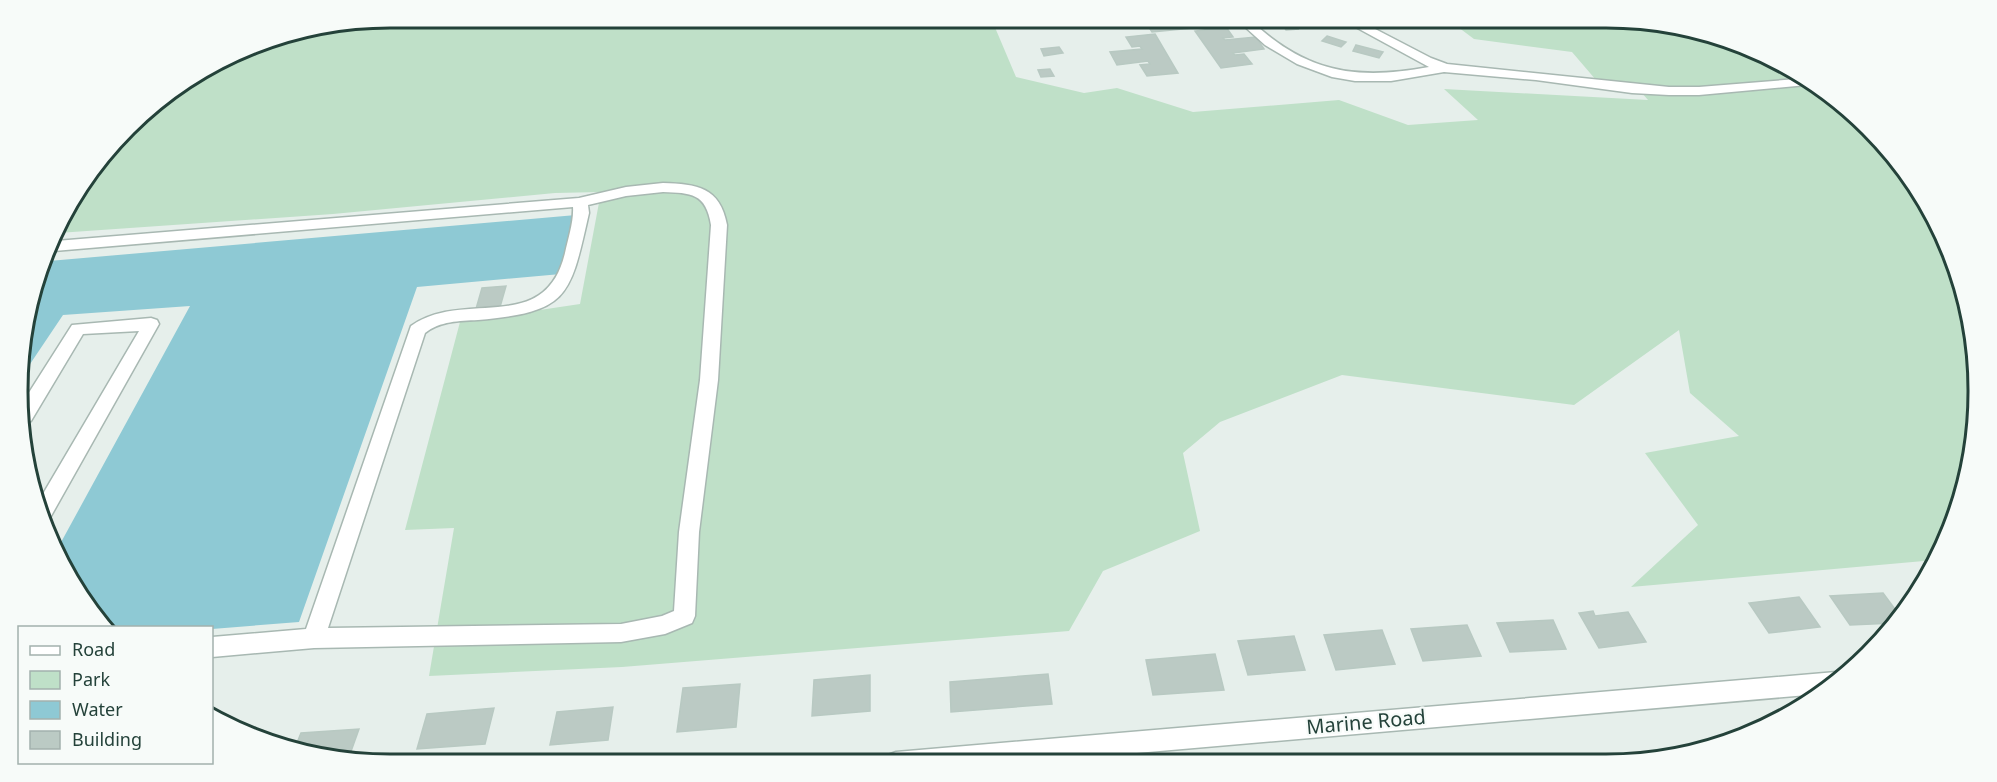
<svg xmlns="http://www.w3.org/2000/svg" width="1997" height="782" viewBox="0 0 1997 782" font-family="'Noto Sans',sans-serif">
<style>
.green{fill:#bfe0c8}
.water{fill:#8ec9d4}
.building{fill:#bbcac4;stroke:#b8c9c2;stroke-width:1.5}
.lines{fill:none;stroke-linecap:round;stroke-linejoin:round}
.minor-casing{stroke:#a8b8b2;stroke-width:3}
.minor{fill:#fff;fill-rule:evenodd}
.labels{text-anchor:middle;stroke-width:4.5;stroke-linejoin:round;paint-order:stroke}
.near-street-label{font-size:20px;fill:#24423a;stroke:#f7fbf9}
.rim{fill:none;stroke:#24423a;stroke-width:3}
</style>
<rect width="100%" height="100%" fill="#e6efeb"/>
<path class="green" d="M391 18H991L1016 77 1084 93 1117 88 1193 112 1339 100 1408 125 1478 120 1444 89 1648 100 1635 85 1596 80 1572 52 1474 39 1446 18H1606L1726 38 1852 110 1940 226 1978 366 1959 511 1935 560 1631 587 1698 525 1645 453 1739 436 1690 393 1679 330 1574 405 1342 375 1220 422 1183 453 1200 531 1103 571 1069 631 622 667 429 676 454 528 405 530 460 322 580 304 601 192 555 193 333 214 58 233 68 205 145 110 271 38Z"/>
<path class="water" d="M576 215 561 274 417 287 299 622 212 629V628L108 627 81 598 59 546 190 306 63 315 22 376 21 342 49 261Z"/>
<path class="building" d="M1143 18H1187L1194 28 1152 32Z
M1291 19 1298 29 1286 30 1279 20Z
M1226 27 1233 37 1223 38 1225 40 1256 37 1264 49 1233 53 1235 55 1244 54 1252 64 1221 68 1195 31Z
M1155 34 1178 73 1147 76 1140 65 1150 64 1148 61 1117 65 1110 52 1142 49 1140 46 1132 47 1126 37Z
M1327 36 1346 42 1341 47 1322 41Z
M1356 45 1383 52 1379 58 1353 51Z
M1059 47 1063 53 1044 56 1041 49Z
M1050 69 1054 76 1041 77 1038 70Z
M506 286 500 307 476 309 482 288Z
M1883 593 1900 616 1894 623 1850 625 1830 596Z
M1799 597 1820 627 1769 633 1749 603Z
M1593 611 1595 616 1628 612 1646 642 1599 648 1579 613Z
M1553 620 1566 649 1510 652 1497 623Z
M1467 625 1481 656 1423 661 1411 629Z
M1382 630 1395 664 1336 670 1324 635Z
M1294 636 1305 670 1248 675 1238 641Z
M1215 654 1224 690 1153 695 1146 660Z
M1048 674 1052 704 951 712 950 682Z
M870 675V711L812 716 814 680Z
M740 684 736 727 677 732 683 688Z
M613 707 608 740 550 745 557 712Z
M494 708 485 744 417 749 427 714Z
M359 729 349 757 295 748 301 733Z"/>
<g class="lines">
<defs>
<path id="minor" d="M1235 18H1248C1305 72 1354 81 1429 67L1339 18H1354L1431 58 1447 64 1669 87H1699L1797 79 1807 85 1699 95H1669L1632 93 1536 80 1444 72 1391 81H1355L1332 77 1297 64 1265 45Z
M663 183C697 184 720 187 727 225L718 380 699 532 695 616 692 623 665 634 621 642 314 648 212 657V637L306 629 411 326C464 288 545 337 565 253 568 239 574 221 573 207L54 251 56 241 579 198 626 187ZM663 192C691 193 706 193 711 225L700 380 679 532 674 611 662 616 621 624 328 628 425 333C440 321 459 321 478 320 570 312 570 296 589 213L588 205 626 196Z
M151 318 157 320 159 324 51 516 47 517 40 499 139 331 83 334 31 421 24 423 23 402 72 325Z
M1836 672 1845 676 1819 694 1033 762 884 763 888 755 896 752Z"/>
</defs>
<use href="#minor" class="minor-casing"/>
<use href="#minor" class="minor"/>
</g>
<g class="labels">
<g class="near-street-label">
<text transform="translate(1366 722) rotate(-5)" y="7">Marine Road</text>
</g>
</g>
<path d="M0 0H1997V782H0ZM390 28H1606A362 362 0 0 1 1968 390V392A362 362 0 0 1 1606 754H390A362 362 0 0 1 28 392V390A362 362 0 0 1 390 28Z" fill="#f7fbf9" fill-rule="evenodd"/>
<path class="rim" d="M390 28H1606A362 362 0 0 1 1968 390V392A362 362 0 0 1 1606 754H390A362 362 0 0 1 28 392V390A362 362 0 0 1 390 28Z"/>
<rect x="18" y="626" width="195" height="138" fill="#f7fbf9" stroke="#a3b1ad" stroke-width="1.5"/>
<rect x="30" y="646" width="30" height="9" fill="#ffffff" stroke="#a3b1ad" stroke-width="1.5"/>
<text x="72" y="656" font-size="18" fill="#24423a">Road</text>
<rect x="30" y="671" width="30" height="18" fill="#bfe0c8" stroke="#a3b1ad" stroke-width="1.5"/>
<text x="72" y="686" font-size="18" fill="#24423a">Park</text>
<rect x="30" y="701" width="30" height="18" fill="#8ec9d4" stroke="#a3b1ad" stroke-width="1.5"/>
<text x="72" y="716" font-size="18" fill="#24423a">Water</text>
<rect x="30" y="731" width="30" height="18" fill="#bbcac4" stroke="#a3b1ad" stroke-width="1.5"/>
<text x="72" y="746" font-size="18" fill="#24423a">Building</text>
</svg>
